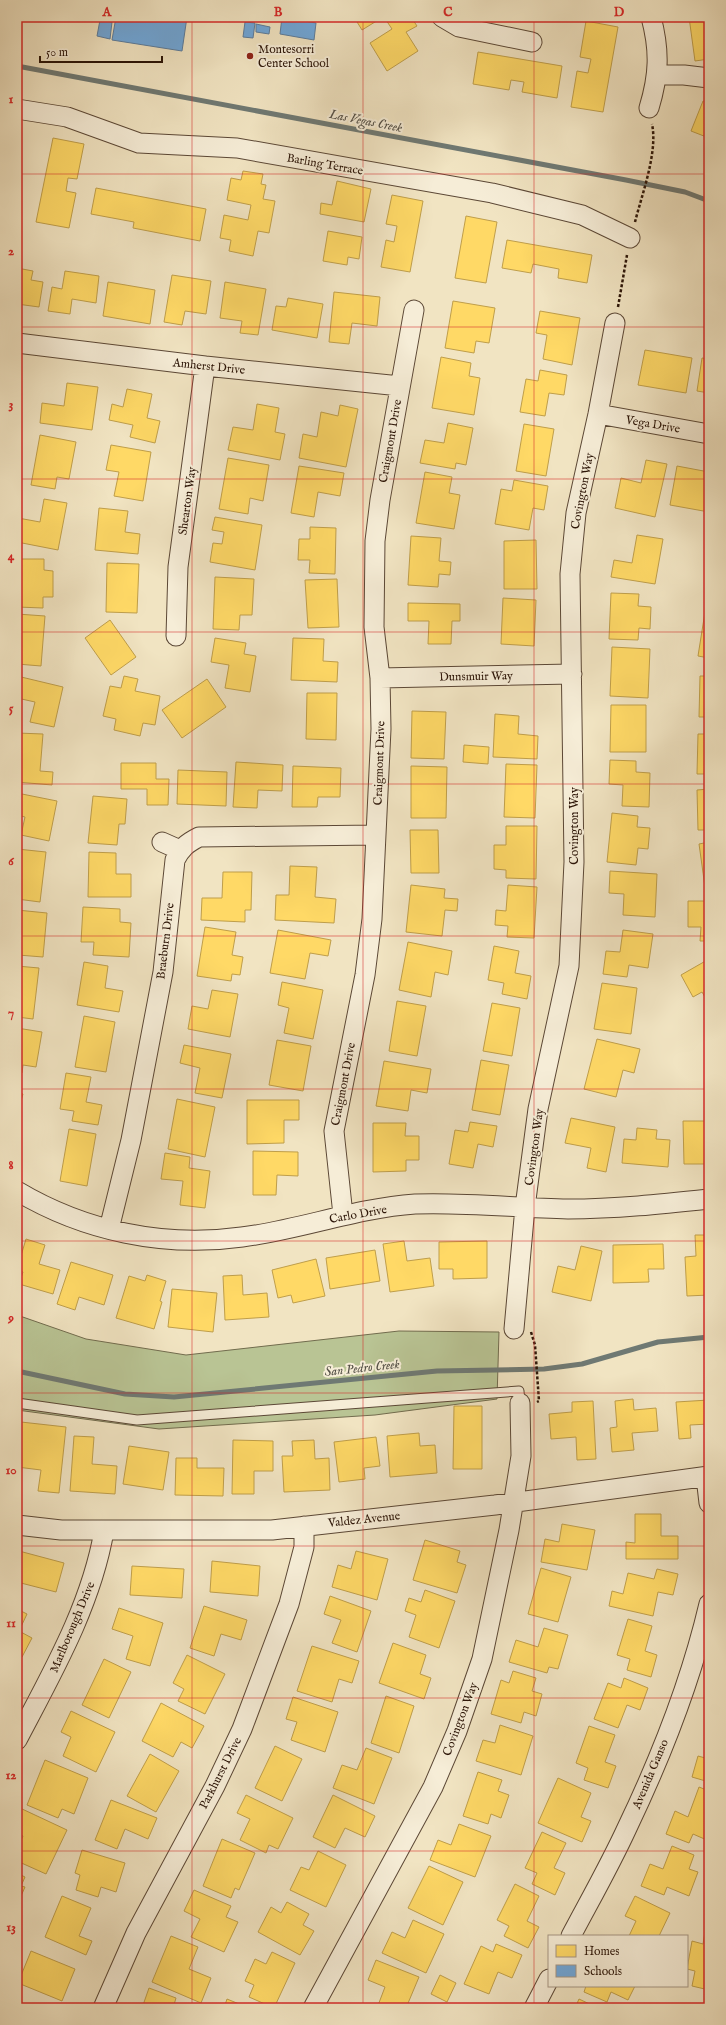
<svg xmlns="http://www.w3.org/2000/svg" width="726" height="2025" viewBox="0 0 726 2025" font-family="'IM FELL English',serif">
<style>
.green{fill:#b9c494;stroke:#726c4e}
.homes{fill:#ffd966;stroke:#bf9e4a}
.schools{fill:#6fa8dc;stroke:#5b7c9c}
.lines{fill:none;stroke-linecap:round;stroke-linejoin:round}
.stream{stroke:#6f7973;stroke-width:5}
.service-casing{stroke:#5c4836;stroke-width:11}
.minor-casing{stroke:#5c4836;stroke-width:21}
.path{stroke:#2b1407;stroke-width:2.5;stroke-dasharray:3 2;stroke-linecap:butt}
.service{stroke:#f6edd7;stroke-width:9}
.minor{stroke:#f6edd7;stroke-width:19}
.grid{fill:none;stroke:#d62828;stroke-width:1;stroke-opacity:0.55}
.poi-dot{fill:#8f2418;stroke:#f6edd7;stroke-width:1.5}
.labels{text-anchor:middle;stroke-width:4;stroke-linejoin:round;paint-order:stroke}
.poi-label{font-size:12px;fill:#2b1407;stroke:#f6edd7;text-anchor:start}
.street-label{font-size:12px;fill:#2b1407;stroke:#f6edd7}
.water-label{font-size:13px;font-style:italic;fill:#534f46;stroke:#f6edd7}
.neatline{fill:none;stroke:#d62828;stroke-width:1.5}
.grid-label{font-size:13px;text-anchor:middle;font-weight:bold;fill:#d62828}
</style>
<rect width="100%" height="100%" fill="#f1e4c2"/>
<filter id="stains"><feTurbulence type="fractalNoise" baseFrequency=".005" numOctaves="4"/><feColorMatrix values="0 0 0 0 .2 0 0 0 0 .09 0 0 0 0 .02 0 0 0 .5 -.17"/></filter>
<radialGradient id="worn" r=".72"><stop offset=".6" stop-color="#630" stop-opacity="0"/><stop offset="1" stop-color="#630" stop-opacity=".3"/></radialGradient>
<path class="green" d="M17 1315 86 1339 186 1355 399 1331 499 1332 497 1399 375 1415 159 1429 17 1410Z"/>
<path class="homes" d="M354 17H383L362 30Z
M384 17H411L417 26 406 32 418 51 387 71 370 43 392 29Z
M689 17H709V59L695 61Z
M586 21 618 27 603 112 571 107 577 71 588 73 591 59 580 57Z
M478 52 562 66 557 98 522 92 524 82 511 80 509 90 473 84Z
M703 101 709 103V138L691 131Z
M53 138 84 144 77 179 68 178 66 191 76 193 69 228 36 222Z
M243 171 263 174 261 184 266 185 263 199 275 201 269 233 258 231 253 256 229 251 231 240 220 238 224 215 248 220 251 205 227 200 231 178 241 180Z
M337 181 371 189 364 222 320 214 321 203 332 205Z
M96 188 206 209 200 241 133 228 134 222 91 214Z
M392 195 423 201 410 272 381 267 386 240 394 242 397 226 386 224Z
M466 216 497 222 486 283 455 278Z
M328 231 362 237 359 259 348 257 347 265 323 261Z
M507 240 592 255 587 283 558 278 559 269 533 264 531 273 502 268Z
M17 268 33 271 31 280 43 282 39 307 17 304Z
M65 271 99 276 96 303 72 299 70 314 48 311 52 287 62 289Z
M172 275 211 281 206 314 185 311 182 325 164 322Z
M108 282 155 290 150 324 103 316Z
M225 282 266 289 258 335 240 333 242 321 220 318Z
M334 292 380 297 377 326 352 323 349 344 329 342Z
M288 298 323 304 317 338 272 330 276 306 286 307Z
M453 301 495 308 489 343 476 341 474 353 445 348Z
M540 311 580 318 572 365 543 359 547 335 536 333Z
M645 350 692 358 686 393 638 385Z
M441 357 471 363 469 376 480 378 474 415 432 408Z
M702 358 709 359V393L697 391Z
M540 370 567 375 564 395 549 393 545 416 520 412 526 379 538 381Z
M67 383 98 387 92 430 40 423 42 403 64 406Z
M127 389 152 394 147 418 160 421 155 443 130 437 133 425 109 420 112 404 123 407Z
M257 404 279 408 275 432 285 434 280 460 228 450 233 427 253 430Z
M340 405 358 409 346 467 299 458 303 434 317 437 321 412 338 416Z
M448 423 473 428 466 465 456 463 455 469 420 463 425 440 444 443Z
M524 424 554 429 546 476 516 471Z
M40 435 76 442 69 479 57 477 55 489 31 485Z
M111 445 151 452 143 501 114 496 119 472 106 470Z
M228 458 269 465 263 501 250 498 248 514 219 509Z
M646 460 667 464 655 517 615 508 621 478 641 483Z
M299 466 344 473 340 496 318 492 314 517 291 513Z
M677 466 709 472V512L670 505Z
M425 472 452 477 449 493 460 495 454 529 416 523Z
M514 480 548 486 544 510 533 508 529 530 495 524 501 489 512 491Z
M44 499 67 503 58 550 17 542 18 518 40 522Z
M99 508 128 511 125 532 140 534 138 554 95 550Z
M215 517 262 525 255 570 210 562 213 543 222 544 224 532 212 530Z
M310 527 336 528 335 574 309 573 310 560H298L299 539H310Z
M637 535 663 539 655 584 611 577 614 560 632 563Z
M411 536 441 538 439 561 451 562 450 575 439 574 438 587 408 585Z
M536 540 537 589H504V541Z
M19 559H44V570L53 571V597H43V608L17 607Z
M107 563 139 564 137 613 106 612Z
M215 577 254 579 252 615H240L239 630 213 629Z
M337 579 339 627 308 628 305 580Z
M611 593 639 594 638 606 651 607 650 629 639 628 638 640 609 639Z
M503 598 536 600 534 646 501 644Z
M408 603 460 604V621H452L451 644H428L429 621H408Z
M705 612H709V658L698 656Z
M17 614 45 616 41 666 17 664Z
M110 620 136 657 111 675 85 638Z
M215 638 246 643 244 654 256 656 250 692 225 688 229 665 211 662Z
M293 638 324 639 323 661 338 662 337 682 291 680Z
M612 647 650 649 648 698 610 696Z
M17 676 63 687 54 727 30 722 35 702 17 698Z
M124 676 138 679 135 691 160 696 155 725 143 723 140 736 114 730 116 719 103 716 110 686 121 688Z
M700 676H709V717H699Z
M207 679 226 707 182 738 162 710Z
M307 693H337L336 740 306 739Z
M611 705H646V752H610Z
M412 711 446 712 444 759 411 758Z
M495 714 519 716 518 734 538 736 537 759 493 757Z
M17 733 43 734 40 771 53 772 52 785 17 782Z
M698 734H709V774H697Z
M464 745 489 747 488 764 463 762Z
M610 760 636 761V772L650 773 649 807 622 806 623 785 609 784Z
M236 762 283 765 282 791 258 790 257 808 233 807Z
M121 763H156V779H169L168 805H147V789H121Z
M506 764 537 765 535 818 504 817Z
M293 766 341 768 340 797H318L317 807H292Z
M411 766 447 767 446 818H411Z
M178 770 227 772 226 806 177 804Z
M709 789V830H698L697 790Z
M17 793 57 801 49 841 21 835 25 817 17 815Z
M93 796 127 799 125 824H119L117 845 88 843Z
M612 813 638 816 637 827 650 828 648 849 638 848 636 865 607 862Z
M506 826H537L536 879 506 878V870L494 869V845H506Z
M410 830H438L439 873H411Z
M709 842V887H705L699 844Z
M17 849 46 852 40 902 17 899Z
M89 852 116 853V874H131V897H88Z
M290 866 317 867 315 897 336 899 334 923 275 920 276 895H289Z
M610 871 657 874 655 917 623 915 624 894 609 893Z
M223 872H252L251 910H245V922L201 920 202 898H222Z
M411 885 445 889 444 898 458 899 457 911 445 910 442 936 406 932Z
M508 885 537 887 534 938 507 937 508 926 495 925 496 910 506 911Z
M688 901H709V941H700L701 927H688Z
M83 907 120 909V922L131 923 129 957 93 955 94 942H81Z
M17 910 47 913 43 957 18 955 20 934 17 933Z
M205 927 236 932 232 955 243 957 240 975 232 974 231 981 197 976Z
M278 930 331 940 328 956 310 953 305 979 270 973Z
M623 930 653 934 648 968 629 965 627 977 603 974 606 951 620 952Z
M408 942 452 951 448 975 435 972 431 997 399 990Z
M494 946 519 951 515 973 531 976 527 999 502 994 504 983 488 980Z
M709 959V1004L702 992 693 997 681 975Z
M84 962 108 966 105 988 123 991 119 1012 77 1005Z
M17 966 39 968 33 1019 17 1017Z
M282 982 323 990 313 1039 284 1033 289 1008 278 1005Z
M602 983 637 988 631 1034 594 1029Z
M212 990 238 994 230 1037 188 1029 192 1006 208 1009Z
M397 1001 426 1006 417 1056 389 1051Z
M492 1003 520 1008 512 1056 483 1051Z
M84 1016 115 1022 106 1072 75 1067Z
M17 1028 42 1032 36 1067 23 1065 22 1073 17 1072Z
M597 1039 640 1049 634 1073 623 1070 616 1097 584 1089Z
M277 1040 311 1046 303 1091 269 1085Z
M184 1045 231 1054 222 1098 195 1093 200 1068 180 1063Z
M481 1060 509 1065 500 1115 472 1110Z
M384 1061 431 1069 427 1093 411 1090 408 1111 376 1106Z
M66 1073 91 1077 86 1102 102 1105 98 1125 72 1121 74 1111 60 1109Z
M17 1092 23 1094 17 1114Z
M177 1099 215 1107 205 1157 168 1149Z
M247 1100H299V1120H284V1143L247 1144Z
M571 1118 615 1127 606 1172 587 1168 591 1148 565 1143Z
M683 1121H709V1164H684Z
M470 1122 497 1126 493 1147 478 1144 473 1168 449 1164 455 1130 468 1132Z
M373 1123H406L405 1136H419V1160H406V1171L373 1172Z
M637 1128 657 1130 656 1139 670 1140 668 1167 622 1163 624 1139 636 1140Z
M69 1129 96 1134 87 1186 60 1181Z
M253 1151 298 1152V1176L277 1175 276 1195H253Z
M165 1153 190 1157 189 1168 210 1171 205 1208 180 1205 183 1181 161 1179Z
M695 1235H709V1295L687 1296 685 1257 696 1256Z
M26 1239 45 1245 39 1264 60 1270 53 1294 19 1284 23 1272 17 1269Z
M404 1241 407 1261 430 1258 434 1286 390 1292 383 1244Z
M487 1241V1278L453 1279V1269H439V1242Z
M663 1244 664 1269H648L649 1282 613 1283V1245Z
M581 1246 602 1251 591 1301 552 1292 558 1266 575 1270Z
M375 1250 380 1281 330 1289 326 1258Z
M316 1259 325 1296 293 1303 291 1295 278 1298 272 1270Z
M71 1262 113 1275 104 1305 79 1297 75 1310 57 1304Z
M147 1275 166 1281 160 1301 162 1302 154 1329 116 1318 129 1276 145 1281Z
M242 1275 243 1295 267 1293 269 1317 225 1320 223 1276Z
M172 1289 217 1293 213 1332 168 1327Z
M633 1399 634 1410 656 1408 658 1431 632 1433 634 1450 612 1452 610 1428 617 1427 615 1401Z
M709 1400V1424L690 1425 691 1438 679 1439 676 1402Z
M593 1401 596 1459 577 1460 576 1437 551 1439 549 1414 572 1412V1402Z
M454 1406H482V1469H453Z
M21 1422 66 1427 59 1493 38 1491 41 1470 17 1467Z
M419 1433 420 1446 435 1445 437 1473 390 1477 387 1436Z
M74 1436 94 1437 92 1464 117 1466 115 1494 70 1491Z
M376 1437 380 1466 364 1468 365 1479 339 1482 334 1442Z
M233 1440 273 1441V1471H254V1494H232Z
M314 1440 315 1459 329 1458 330 1490 284 1492 282 1456H293L292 1441Z
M129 1446 169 1452 163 1490 123 1484Z
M176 1458H197V1468H224L223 1496 175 1495Z
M635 1514H661V1536H678V1559H626V1542L635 1543Z
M562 1524 595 1530 587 1570 541 1562 545 1539 559 1542Z
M425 1540 460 1551 457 1562 466 1565 457 1593 413 1580Z
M19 1551 64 1563 56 1592 17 1582Z
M356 1551 388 1559 377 1600 332 1587 338 1565 351 1569Z
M212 1561 260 1566 258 1596 210 1592Z
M132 1566 184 1569 182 1598 130 1595Z
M541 1568 571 1577 558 1622 528 1614Z
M657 1569 678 1574 673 1595 658 1592 653 1616 609 1606 612 1591 623 1594 628 1573 654 1579Z
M425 1590 455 1601 439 1648 409 1637 416 1615 405 1611 409 1598 421 1602Z
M330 1596 371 1611 357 1652 332 1643 341 1620 324 1614Z
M204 1606 247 1620 241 1640 221 1634 214 1656 190 1648Z
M119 1608 163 1623 150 1666 126 1659 133 1636 112 1629Z
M17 1609 27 1614 19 1631 32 1638 22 1657 17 1654Z
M628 1619 652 1626 645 1651 657 1655 651 1677 627 1670 630 1659 617 1655Z
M544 1628 568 1635 558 1669 549 1667 547 1673 509 1662 516 1640 538 1647Z
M393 1643 426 1655 420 1674 431 1678 424 1699 379 1683Z
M312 1646 359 1661 352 1683 339 1679 332 1702 297 1691Z
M187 1655 225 1674 205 1714 178 1701 184 1689 173 1683Z
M104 1659 131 1672 109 1718 82 1705Z
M513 1671 536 1678 532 1691 542 1694 536 1716 524 1712 521 1723 491 1714 501 1680 509 1683Z
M624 1678 648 1688 640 1710 627 1705 618 1728 594 1719 608 1683 621 1688Z
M386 1696 414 1706 399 1753 371 1743Z
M293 1697 338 1712 325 1752 291 1740 297 1722 286 1719Z
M161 1703 204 1726 192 1748 181 1742 173 1757 142 1741Z
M71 1711 115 1732 96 1772 63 1756 71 1737 61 1732Z
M500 1725 533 1736 521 1775 476 1761 483 1740 495 1743Z
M589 1726 615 1735 605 1762 616 1766 608 1788 584 1780 588 1768 576 1763Z
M275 1746 302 1759 282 1801 255 1788Z
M366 1748 392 1758 374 1804 333 1788 342 1765 357 1770Z
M150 1754 179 1771 156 1812 127 1796Z
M698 1756 709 1759V1782L692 1777Z
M45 1760 88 1778 74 1814 62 1809 58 1818 27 1805Z
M478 1772 502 1780 498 1791 509 1795 501 1818 491 1814 488 1824 463 1816Z
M558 1778 591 1793 581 1817 591 1821 582 1842 538 1823Z
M699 1787 709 1791V1841L693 1834 689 1843 666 1834 675 1811 688 1817Z
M246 1795 293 1818 278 1849 269 1845 266 1853 240 1840 250 1819 237 1813Z
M333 1795 375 1816 365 1837 345 1828 335 1848 313 1837Z
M111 1800 157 1818 148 1839 125 1829 117 1849 95 1840Z
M20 1808 67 1830 46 1874 17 1861V1849L23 1836 17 1833V1814Z
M459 1824 491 1836 475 1877 430 1860 438 1840 451 1845Z
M542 1832 566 1843 554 1868 565 1873 555 1895 532 1884 537 1873 525 1868Z
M222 1839 255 1853 239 1890 235 1888 231 1898 203 1886Z
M672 1846 694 1855 689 1869 698 1872 689 1896 667 1887 664 1895 641 1886 650 1864 663 1869Z
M82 1850 125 1863 116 1892 101 1887 98 1897 76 1890 80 1875 75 1873Z
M318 1851 346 1865 326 1907 290 1890 301 1867 309 1870Z
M429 1866 463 1882 443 1925 408 1908Z
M17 1873 25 1877 21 1886 25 1887 17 1905Z
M515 1884 539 1896 527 1921 539 1927 528 1948 504 1936 509 1926 497 1920Z
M194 1890 231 1906 226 1917 238 1922 224 1952 191 1937 200 1919 184 1911Z
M62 1896 91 1908 79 1936 92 1941 86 1955 45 1937Z
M635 1896 670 1913 659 1936H629L636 1921 625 1916Z
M287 1902 309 1914 303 1925 314 1931 300 1955 258 1932 271 1907 281 1913Z
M413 1920 444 1934 426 1973 382 1953 392 1932 405 1938Z
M705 1932 709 1933V1990L692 1986 695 1971 687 1969 692 1941 703 1944Z
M171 1936 198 1947 189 1969 211 1978 201 2003 152 1982Z
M496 1944 522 1955 512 1978 498 1972 489 1994 464 1984 481 1946 493 1952Z
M31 1951 75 1969 62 2001 18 1983Z
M272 1952 295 1963 274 2008 249 1997 254 1985 245 1981 255 1959 266 1964Z
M376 1960 419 1977 406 2008H377L385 1987 368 1980Z
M440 1975 456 1983 447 2002 431 1994Z
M586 1986H635L628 2000 611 1992 607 2002 584 1992Z
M149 1988 176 1998 173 2008H142Z
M227 1999 249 2008H224Z
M579 1999 598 2008H575Z"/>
<path class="schools" d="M116 17H187L182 51 112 40Z
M282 17 316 23 314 40 280 34Z
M100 20 112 22 110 39 97 36Z
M245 22 255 23 253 38 243 37Z
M256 24 270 27 269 34 256 32Z"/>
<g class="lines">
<path class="stream" d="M17 66 626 180 685 192 709 201
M17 1371 125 1394 174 1397 437 1371 544 1369 582 1364 658 1342 709 1337"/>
<defs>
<path id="service" d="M17 1403 137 1420 519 1391 520 1403"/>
<path id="minor" d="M442 17 459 27 532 42
M658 75H684L709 78
M649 108C659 75 660 51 651 17
M17 109 67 117 139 143 237 148 492 193 582 215 630 238
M17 343 205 366 400 386
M598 414 709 434
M176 636 178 567 205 366
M380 678 572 674
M162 842 180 850
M17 1191C84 1231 164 1248 242 1237 300 1230 356 1208 415 1204 466 1202 517 1208 568 1209 615 1209 662 1204 709 1199
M343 1215 334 1131 365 975 372 919 381 729 380 678 374 627 375 541 380 500 414 310
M109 1229 131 1140 163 972 175 860C181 848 187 843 199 837L376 835
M514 1329 525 1207 538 1109 569 966 574 862 570 574 576 513 598 414 615 323
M706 1477 709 1503
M17 1525 61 1530H272L495 1505 709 1476
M17 1740C52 1673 91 1606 104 1531
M571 1936C590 1900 610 1865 627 1828 661 1757 691 1681 709 1604
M103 2008 136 1933 215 1786 242 1729 289 1604 304 1547V1526
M313 2008 433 1787 457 1731 482 1659 509 1530 521 1456 520 1403
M534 2008 549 1979"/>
</defs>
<use href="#service" class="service-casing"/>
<use href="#minor" class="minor-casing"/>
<path class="path" d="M635 222C642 194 658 152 652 124
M618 307 627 255
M531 1332 535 1345 539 1401 537 1402"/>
<use href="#service" class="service"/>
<use href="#minor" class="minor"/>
</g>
<path class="grid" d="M192 17V2008M363 17V2008M534 17V2008M17 174H709M17 327H709M17 479H709M17 632H709M17 784H709M17 936H709M17 1089H709M17 1241H709M17 1393H709M17 1546H709M17 1698H709M17 1851H709"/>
<circle class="poi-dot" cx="250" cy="56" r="4"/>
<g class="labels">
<g class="poi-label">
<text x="258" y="53">Montesorri<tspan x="258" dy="14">Center School</tspan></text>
</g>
<g class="street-label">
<text transform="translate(325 164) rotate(10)" y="4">Barling Terrace</text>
<text transform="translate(209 366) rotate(6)" y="4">Amherst Drive</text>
<text transform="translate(653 424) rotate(10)" y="4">Vega Drive</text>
<text transform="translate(390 441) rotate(-80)" y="4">Craigmont Drive</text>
<text transform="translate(582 491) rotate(-79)" y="4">Covington Way</text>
<text transform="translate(187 501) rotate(-82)" y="4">Shearton Way</text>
<text transform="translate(476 676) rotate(-1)" y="4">Dunsmuir Way</text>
<text transform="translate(379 763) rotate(-88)" y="4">Craigmont Drive</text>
<text transform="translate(574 826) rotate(-90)" y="4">Covington Way</text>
<text transform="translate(165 941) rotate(-83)" y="4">Braeburn Drive</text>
<text transform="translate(343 1084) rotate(-79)" y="4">Craigmont Drive</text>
<text transform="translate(534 1147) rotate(-82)" y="4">Covington Way</text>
<text transform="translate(358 1214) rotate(-10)" y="4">Carlo Drive</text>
<text transform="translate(364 1519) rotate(-6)" y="4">Valdez Avenue</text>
<text transform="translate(72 1627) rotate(-67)" y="4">Marlborough Drive</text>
<text transform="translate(460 1719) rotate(-69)" y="4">Covington Way</text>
<text transform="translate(220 1773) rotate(-63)" y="4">Parkhurst Drive</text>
<text transform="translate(650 1774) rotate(-67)" y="4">Avenida Ganso</text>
</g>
<g class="water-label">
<text transform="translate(366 120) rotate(11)" y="5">Las Vegas Creek</text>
<text transform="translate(362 1367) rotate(-6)" y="5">San Pedro Creek</text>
</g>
</g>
<rect width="726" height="2025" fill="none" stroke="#f1e4c2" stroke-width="44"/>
<rect x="548" y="1935" width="140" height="52" fill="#f6edd7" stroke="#a59684"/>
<rect x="556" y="1945" width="20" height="12" fill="#ffd966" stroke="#a59684"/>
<text x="584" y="1955" font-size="12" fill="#2b1407">Homes</text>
<rect x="556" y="1965" width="20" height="12" fill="#6fa8dc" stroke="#a59684"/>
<text x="584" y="1975" font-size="12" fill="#2b1407">Schools</text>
<path d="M40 56v6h122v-6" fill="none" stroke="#2b1407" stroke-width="2"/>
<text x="46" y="56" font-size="12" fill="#2b1407" stroke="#f6edd7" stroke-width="3" paint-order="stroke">50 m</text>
<rect x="22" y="22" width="682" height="1981" class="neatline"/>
<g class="grid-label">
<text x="107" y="16">A</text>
<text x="278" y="16">B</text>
<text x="448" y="16">C</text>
<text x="619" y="16">D</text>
<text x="11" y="103">1</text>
<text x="11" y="255">2</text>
<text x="11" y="408">3</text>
<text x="11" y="560">4</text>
<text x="11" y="712">5</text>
<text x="11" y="865">6</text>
<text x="11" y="1017">7</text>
<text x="11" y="1169">8</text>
<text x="11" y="1322">9</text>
<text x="11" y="1474">10</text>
<text x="11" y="1627">11</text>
<text x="11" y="1779">12</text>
<text x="11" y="1931">13</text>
</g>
<rect width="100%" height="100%" filter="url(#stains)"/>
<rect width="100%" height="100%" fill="url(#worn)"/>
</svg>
